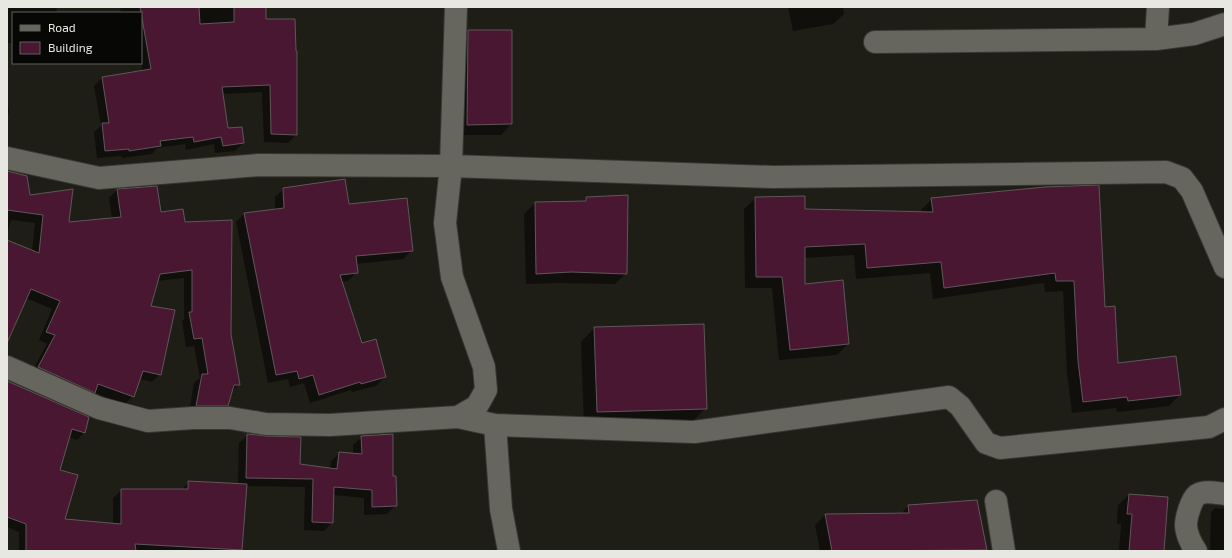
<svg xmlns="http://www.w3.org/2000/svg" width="1232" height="558" viewBox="0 0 1232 558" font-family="'Exo 2',sans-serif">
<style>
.shadow{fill:#0007}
.building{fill:#4a1733;stroke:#5f575a}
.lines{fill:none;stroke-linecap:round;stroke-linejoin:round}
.minor-casing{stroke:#393834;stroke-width:24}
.minor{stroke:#67665e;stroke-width:22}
</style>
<rect width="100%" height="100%" fill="#1e1d16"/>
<path class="shadow" d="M7 7H57L56 13H13V43H7Z
M120 7H265V20L296 52V135L288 143 264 142 262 92 222 94 227 129 243 143 235 151 215 153 214 144 186 150 185 144 157 148 152 154 122 158 121 156 97 158 94 132 101 126 94 86 102 78 142 72 141 13H121Z
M788 7H843L844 14 833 24 793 31Z
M468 31 511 124 501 135H457L458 42Z
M7 94 9 113 7 115Z
M7 172 29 197 68 223 112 219 109 198 117 190 160 213 184 223 230 334 239 384 231 392 227 405 219 413H189L194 383 200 378 194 346 186 347 182 321 184 319V278L157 281 150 307 160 374 152 382 139 379 133 396 125 404 93 393 86 400 30 375 47 344 39 340 52 309 26 298 7 333V241L32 252 35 223 11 220 7 235Z
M1046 188 1104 308 1117 364 1180 395 1169 406 1117 412 1116 408 1072 413 1067 373 1063 291 1045 292 1044 283 933 299 930 273 856 279 854 255 804 258V285L848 344 837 355 779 360 772 288H745L744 209 756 198 804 210 921 213V210L932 199Z
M284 189 348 205 412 250 403 259 356 264 357 272 348 281 341 282 361 344 385 377 376 386 352 392 351 390 310 403 304 383 290 387 288 379 268 383 236 222 244 214 275 210V197Z
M587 198 626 273 615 284 560 283 526 284 524 214 535 203 582 202Z
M594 328 706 408 692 422 584 426 581 342Z
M7 382 88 418 84 433 77 440 68 437 59 471 63 521V551H19V532L7 527Z
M248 435 299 465 330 469 331 461 340 453 353 454V445L362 437 392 477 396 505 387 514 364 515V498L333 495 332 523 324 531 304 530 305 487 246 486 239 551H101L113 524V498L122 490H181L189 482 238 485 239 443Z
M1129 495 1163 551H1119L1121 524H1117L1118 505Z
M908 506 986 549 984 551H820L815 525 825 515 901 514Z
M1215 508 1225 509V551H1210L1211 512Z"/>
<path class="building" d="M140 7H199L200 24 234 22V7H266V19H295L296 51H297V135L271 134 270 85 222 87 228 128 242 127 244 143 223 146 221 137 194 142 193 137 160 141 161 146 129 151V149L105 151 102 123H109L102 77 151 69Z
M468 30H512V124L467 125Z
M7 171 27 176 30 195 73 189 69 222 121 217 117 189 157 186 161 212 183 209 185 222 232 220 231 334 240 385H234L228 406H196L202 374H208L202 338 194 339 189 312H192V270L160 274 151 306 175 310 161 375 143 371 134 397 98 384 95 393 38 367 55 335 46 332 60 301 31 289 7 343V240L39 253 43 215 7 210Z
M345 179 349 204 407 198 413 251 356 256 358 273 340 275 362 343 376 339 386 377 361 384 360 382 319 395 313 375 299 379 297 371 276 375 244 213 284 208 283 188Z
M1099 185 1105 307 1115 306 1118 363 1176 356 1181 395 1128 401 1127 397 1083 402 1078 361 1074 281H1056L1055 273 944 288 941 262 867 268 865 244 805 247V284L843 280 849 344 790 350 782 277H756L755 197 805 196V209L933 212 931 198 1045 187Z
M628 195 627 274 571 272 536 274 535 202 586 201V197Z
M704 324 707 409 597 412 594 327Z
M7 381 89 417 85 433 72 429 60 470 78 475 65 519 121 524V489H188V481L247 484 242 550 135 544 136 551H26V524L7 517Z
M247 434 266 436 301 437 300 464 337 469 339 452 362 454 361 436 393 434V476H396L397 506 372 507V490L334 487 333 523 312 522 313 479 246 478Z
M1129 494 1168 497 1164 551H1129L1132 514H1127Z
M977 500 987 550 832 551 825 514 909 513 908 505Z"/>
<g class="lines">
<defs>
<path id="minor" d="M1156 39 1158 7
M875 42 1156 39 1194 34 1225 24
M7 158 99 178 259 165 451 166 773 177 1166 172 1182 178 1192 191 1225 267
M7 367 99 408 148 421 193 418H230L266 424 330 425 458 417 477 406 486 390 484 367 452 277 445 223 451 166 456 7
M458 417 495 425 694 432 949 397 960 406 986 443 1000 448 1209 427 1225 419
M495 425 501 509 509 551
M996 501 1004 551
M1196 551C1191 544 1186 533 1186 525 1186 518 1191 500 1197 495 1204 490 1217 493 1225 494"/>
</defs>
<use href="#minor" class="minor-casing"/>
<use href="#minor" class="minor"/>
</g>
<rect width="1232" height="558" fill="none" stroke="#e8e8e3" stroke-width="16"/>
<rect x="12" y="12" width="130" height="52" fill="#070705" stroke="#61615e"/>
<rect x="20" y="25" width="20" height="6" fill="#67665e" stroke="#61615e"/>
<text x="48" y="32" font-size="12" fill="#e8e8e3">Road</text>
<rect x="20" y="42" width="20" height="12" fill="#4a1733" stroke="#61615e"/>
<text x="48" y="52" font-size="12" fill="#e8e8e3">Building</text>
</svg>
